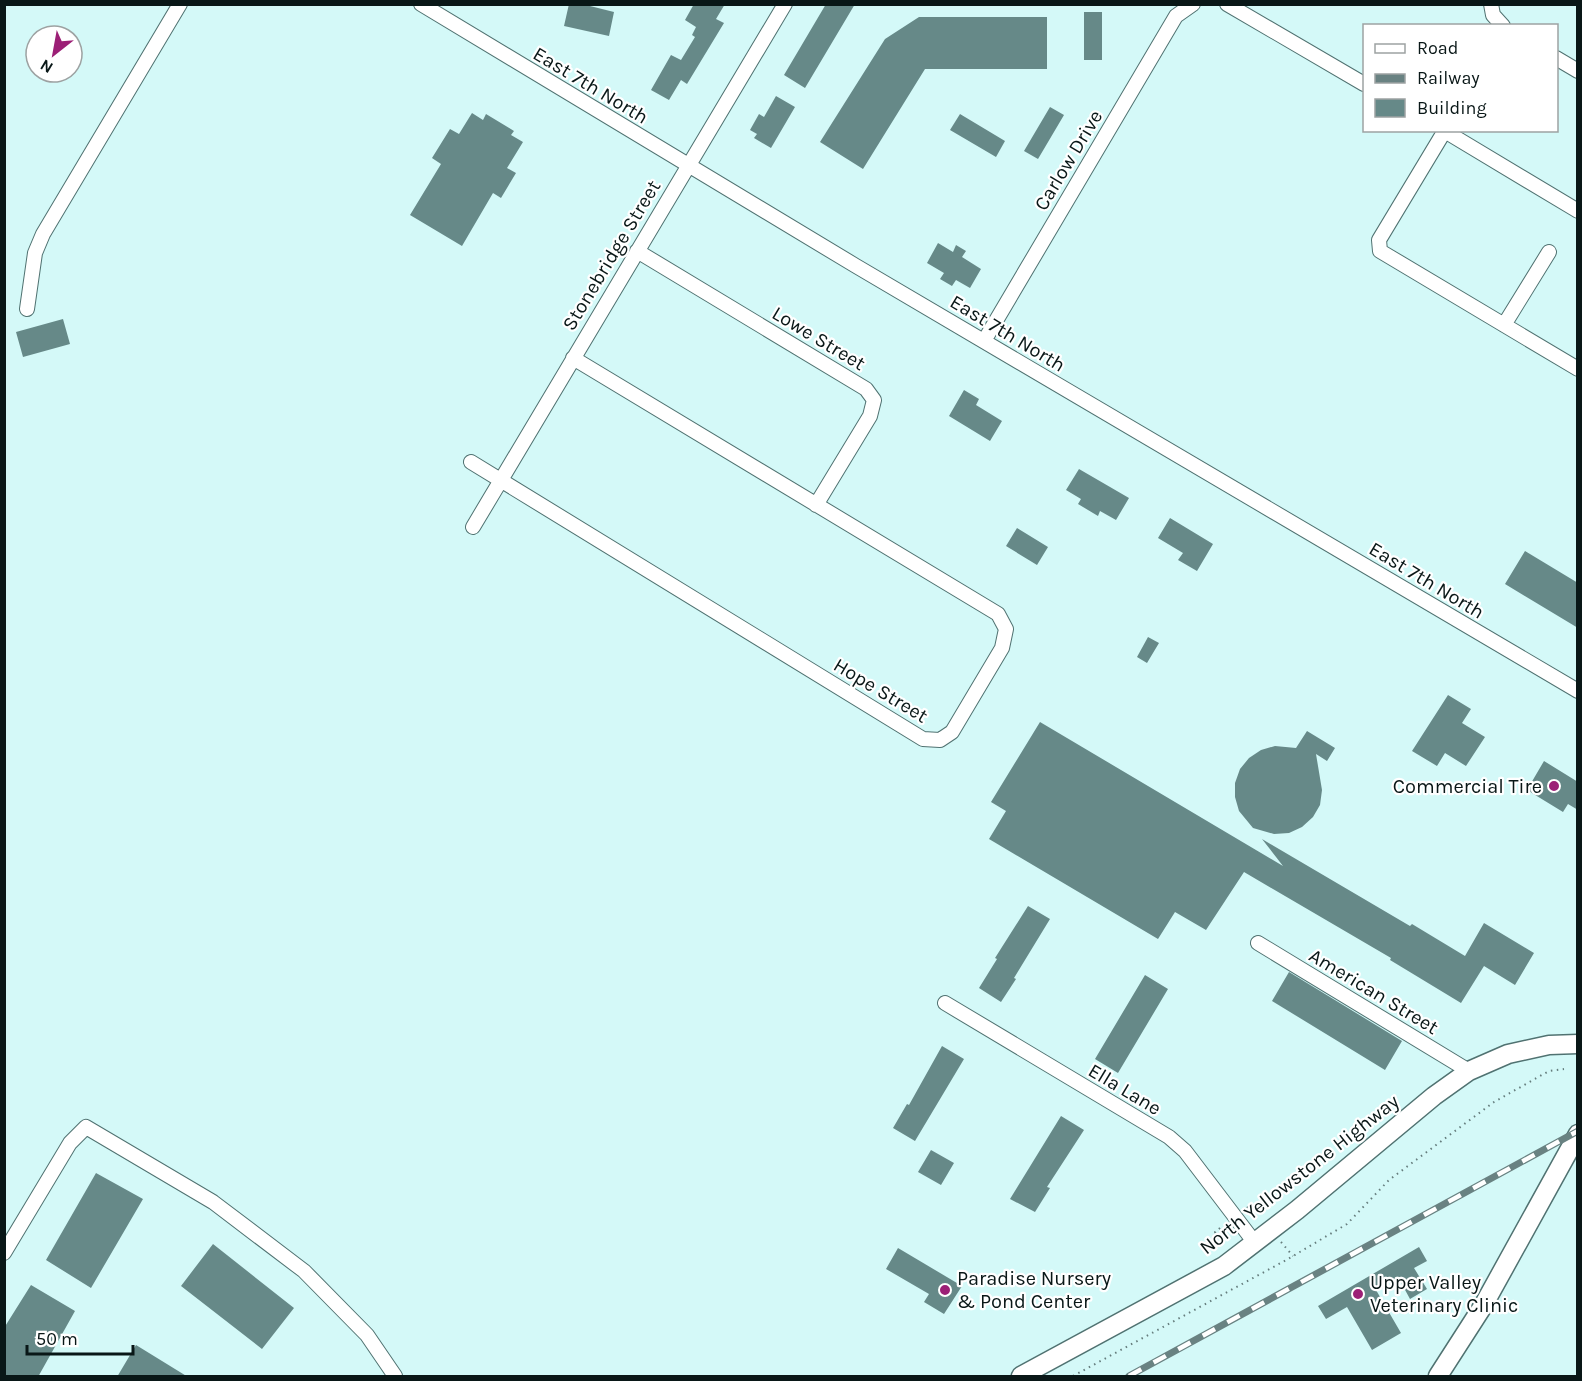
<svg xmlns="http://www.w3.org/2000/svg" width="1582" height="1381" viewBox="0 0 1582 1381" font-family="Karla,sans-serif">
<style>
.building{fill:#668988}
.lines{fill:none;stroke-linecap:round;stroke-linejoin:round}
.minor-casing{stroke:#507271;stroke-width:16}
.major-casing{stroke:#507271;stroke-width:21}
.path{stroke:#657d7d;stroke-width:2;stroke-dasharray:1.5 4.5;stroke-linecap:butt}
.minor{stroke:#fff;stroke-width:14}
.major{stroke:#fff;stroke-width:18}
.rail-casing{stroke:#698282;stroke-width:7}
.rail{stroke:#fff;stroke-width:4.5;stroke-dasharray:14;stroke-linecap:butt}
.poi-dot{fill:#9c1f76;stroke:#fff;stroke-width:2}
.labels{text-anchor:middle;stroke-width:4.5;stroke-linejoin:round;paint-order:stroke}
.street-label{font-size:20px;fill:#091717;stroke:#fff}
.poi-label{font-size:20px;fill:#091717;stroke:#fff;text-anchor:start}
</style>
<rect width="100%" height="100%" fill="#d4f9f8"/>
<path class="building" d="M569 4H582L614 12 609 36 564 26Z
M694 4H725L716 19 724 23 687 84 681 80 669 100 651 90 671 55 681 60 695 37 692 35 696 27 685 20Z
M826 4H855L805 88 784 75Z
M1084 12H1102V60H1084Z
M919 17H1047V69H925L863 169 820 142 885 39Z
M776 96 795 107 771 148 754 138 757 134 750 130 759 114 764 117Z
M1050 107 1064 115 1038 159 1024 151Z
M472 113 483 120 486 114 514 131 511 135 523 142 507 168 516 173 501 198 493 193 462 246 410 215 441 164 432 158 450 129 459 134Z
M960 114 1005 141 996 157 950 130Z
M938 243 953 252 956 245 966 251 962 257 981 269 970 288 956 280 952 286 940 279 944 273 927 263Z
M63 319 70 344 23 357 16 332Z
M964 390 979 399 976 405 1002 421 990 441 949 416Z
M1079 469 1129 498 1116 520 1100 511 1098 516 1078 504 1081 499 1066 490Z
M1170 518 1213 544 1197 571 1178 560 1183 553 1158 538Z
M1017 528 1048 547 1037 565 1006 546Z
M1525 551 1578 583V628L1505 584Z
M1148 637 1159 643 1147 663 1137 657Z
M1448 695 1471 709 1462 723 1485 737 1466 766 1445 753 1437 766 1412 751Z
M1040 722 1283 866 1262 839 1410 926 1412 924 1465 956 1484 923 1534 953 1515 985 1484 966 1461 1003 1390 960 1391 958 1244 872 1206 930 1175 912 1158 939 989 839 1006 811 991 802Z
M1307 731 1335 748 1327 761 1316 754 1322 790 1320 805 1313 817 1302 827 1289 833 1274 834 1253 828 1239 811 1235 797V783L1240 769 1249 758 1261 750 1275 746 1296 748Z
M1544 761 1578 782V810L1568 804 1563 812 1527 790Z
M1028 906 1050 919 1014 978 1016 979 1001 1002 979 988 997 959 995 958Z
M1289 972 1402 1041 1385 1070 1272 1001Z
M1145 975 1168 989 1118 1073 1095 1059Z
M942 1046 964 1059 915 1141 893 1128 907 1104 909 1105Z
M1061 1116 1084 1130 1047 1187 1050 1188 1035 1212 1010 1199Z
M931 1150 954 1163 941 1185 918 1172Z
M96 1173 143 1199 91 1288 46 1260Z
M213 1244 294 1308 262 1349 181 1286Z
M1419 1247 1427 1261 1414 1268 1427 1289 1410 1299 1398 1277 1376 1290 1401 1333 1372 1350 1347 1307 1326 1319 1318 1306Z
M898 1248 962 1286 944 1314 924 1302 929 1294 886 1269Z
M31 1285 75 1311 38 1377H4V1328Z
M136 1345 188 1377H117Z"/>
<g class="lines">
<defs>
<path id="minor" d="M421 4 856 266 1578 691
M1227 4 1364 84
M1491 4 1493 15 1503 26
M1556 58 1578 71
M1443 130 1578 211
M1444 132 1379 240 1380 251 1578 369
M637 251 866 389 874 400 870 416 816 505
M27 309 35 253 43 234 180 4
M1504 325 1549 252
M984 341 1176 16 1193 4
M471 462 923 739 940 740 952 732 1002 648 1006 629 998 614 573 358
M473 527 785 4
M1258 943 1469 1071
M945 1003 1169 1137 1185 1151 1255 1243
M4 1253 70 1143 86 1127 213 1202 304 1271 367 1335 395 1376"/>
<path id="major" d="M1021 1376 1224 1266 1297 1210 1434 1096 1469 1071 1508 1054 1549 1045 1578 1044
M1438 1376 1483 1306 1578 1134"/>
</defs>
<use href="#minor" class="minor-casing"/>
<use href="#major" class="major-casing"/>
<path class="path" d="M1247 1208 1248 1207 1258 1220
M1220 1228 1215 1232 1223 1246
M1281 1242 1293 1256
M1073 1376 1288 1259 1347 1224 1389 1180 1494 1102 1549 1071 1564 1069"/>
<use href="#minor" class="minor"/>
<use href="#major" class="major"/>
<defs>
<path id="rail" d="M1129 1376 1578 1131"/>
</defs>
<use href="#rail" class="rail-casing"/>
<use href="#rail" class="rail"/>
</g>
<g class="poi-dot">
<circle cx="1554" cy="786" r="6"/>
<circle cx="945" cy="1290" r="6"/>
<circle cx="1358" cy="1294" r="6"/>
</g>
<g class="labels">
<g class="street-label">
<text transform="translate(591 85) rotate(31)" y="7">East 7th North</text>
<text transform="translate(1068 160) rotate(-59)" y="7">Carlow Drive</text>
<text transform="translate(611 255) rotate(-59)" y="7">Stonebridge Street</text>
<text transform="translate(1008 333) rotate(31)" y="7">East 7th North</text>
<text transform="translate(819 338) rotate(31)" y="7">Lowe Street</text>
<text transform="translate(1427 580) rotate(31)" y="7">East 7th North</text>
<text transform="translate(881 690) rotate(31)" y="7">Hope Street</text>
<text transform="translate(1374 991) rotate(31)" y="7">American Street</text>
<text transform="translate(1125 1089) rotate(31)" y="7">Ella Lane</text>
<text transform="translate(1299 1174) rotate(-38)" y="7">North Yellowstone Highway</text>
</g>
<g class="poi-label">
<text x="1542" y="793" text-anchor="end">Commercial Tire</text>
<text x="957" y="1285">Paradise Nursery<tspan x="957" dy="23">&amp; Pond Center</tspan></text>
<text x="1370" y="1289">Upper Valley<tspan x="1370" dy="23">Veterinary Clinic</tspan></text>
</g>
</g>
<rect width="1582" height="1381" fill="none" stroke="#091717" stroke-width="12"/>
<rect x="1363" y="24" width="195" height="108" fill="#ffffff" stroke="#9da2a2" stroke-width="1.5"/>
<rect x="1375" y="44" width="30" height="9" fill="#ffffff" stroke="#9da2a2" stroke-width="1.5"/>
<text x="1417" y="54" font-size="18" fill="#091717">Road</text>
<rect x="1375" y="74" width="30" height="9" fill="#698282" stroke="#9da2a2" stroke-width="1.5"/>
<text x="1417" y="84" font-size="18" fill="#091717">Railway</text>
<rect x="1375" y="99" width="30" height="18" fill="#668988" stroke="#9da2a2" stroke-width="1.5"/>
<text x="1417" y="114" font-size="18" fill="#091717">Building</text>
<g transform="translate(54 54) rotate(211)"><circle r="28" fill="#ffffff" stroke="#9da2a2" stroke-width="1.5"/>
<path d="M0-4.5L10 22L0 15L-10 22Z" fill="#9c1f76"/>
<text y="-9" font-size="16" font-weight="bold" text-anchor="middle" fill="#091717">N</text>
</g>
<path d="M27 1345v9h106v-9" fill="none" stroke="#091717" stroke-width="3"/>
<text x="36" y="1345" font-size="18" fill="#091717" stroke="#ffffff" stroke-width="4.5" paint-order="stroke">50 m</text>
</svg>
